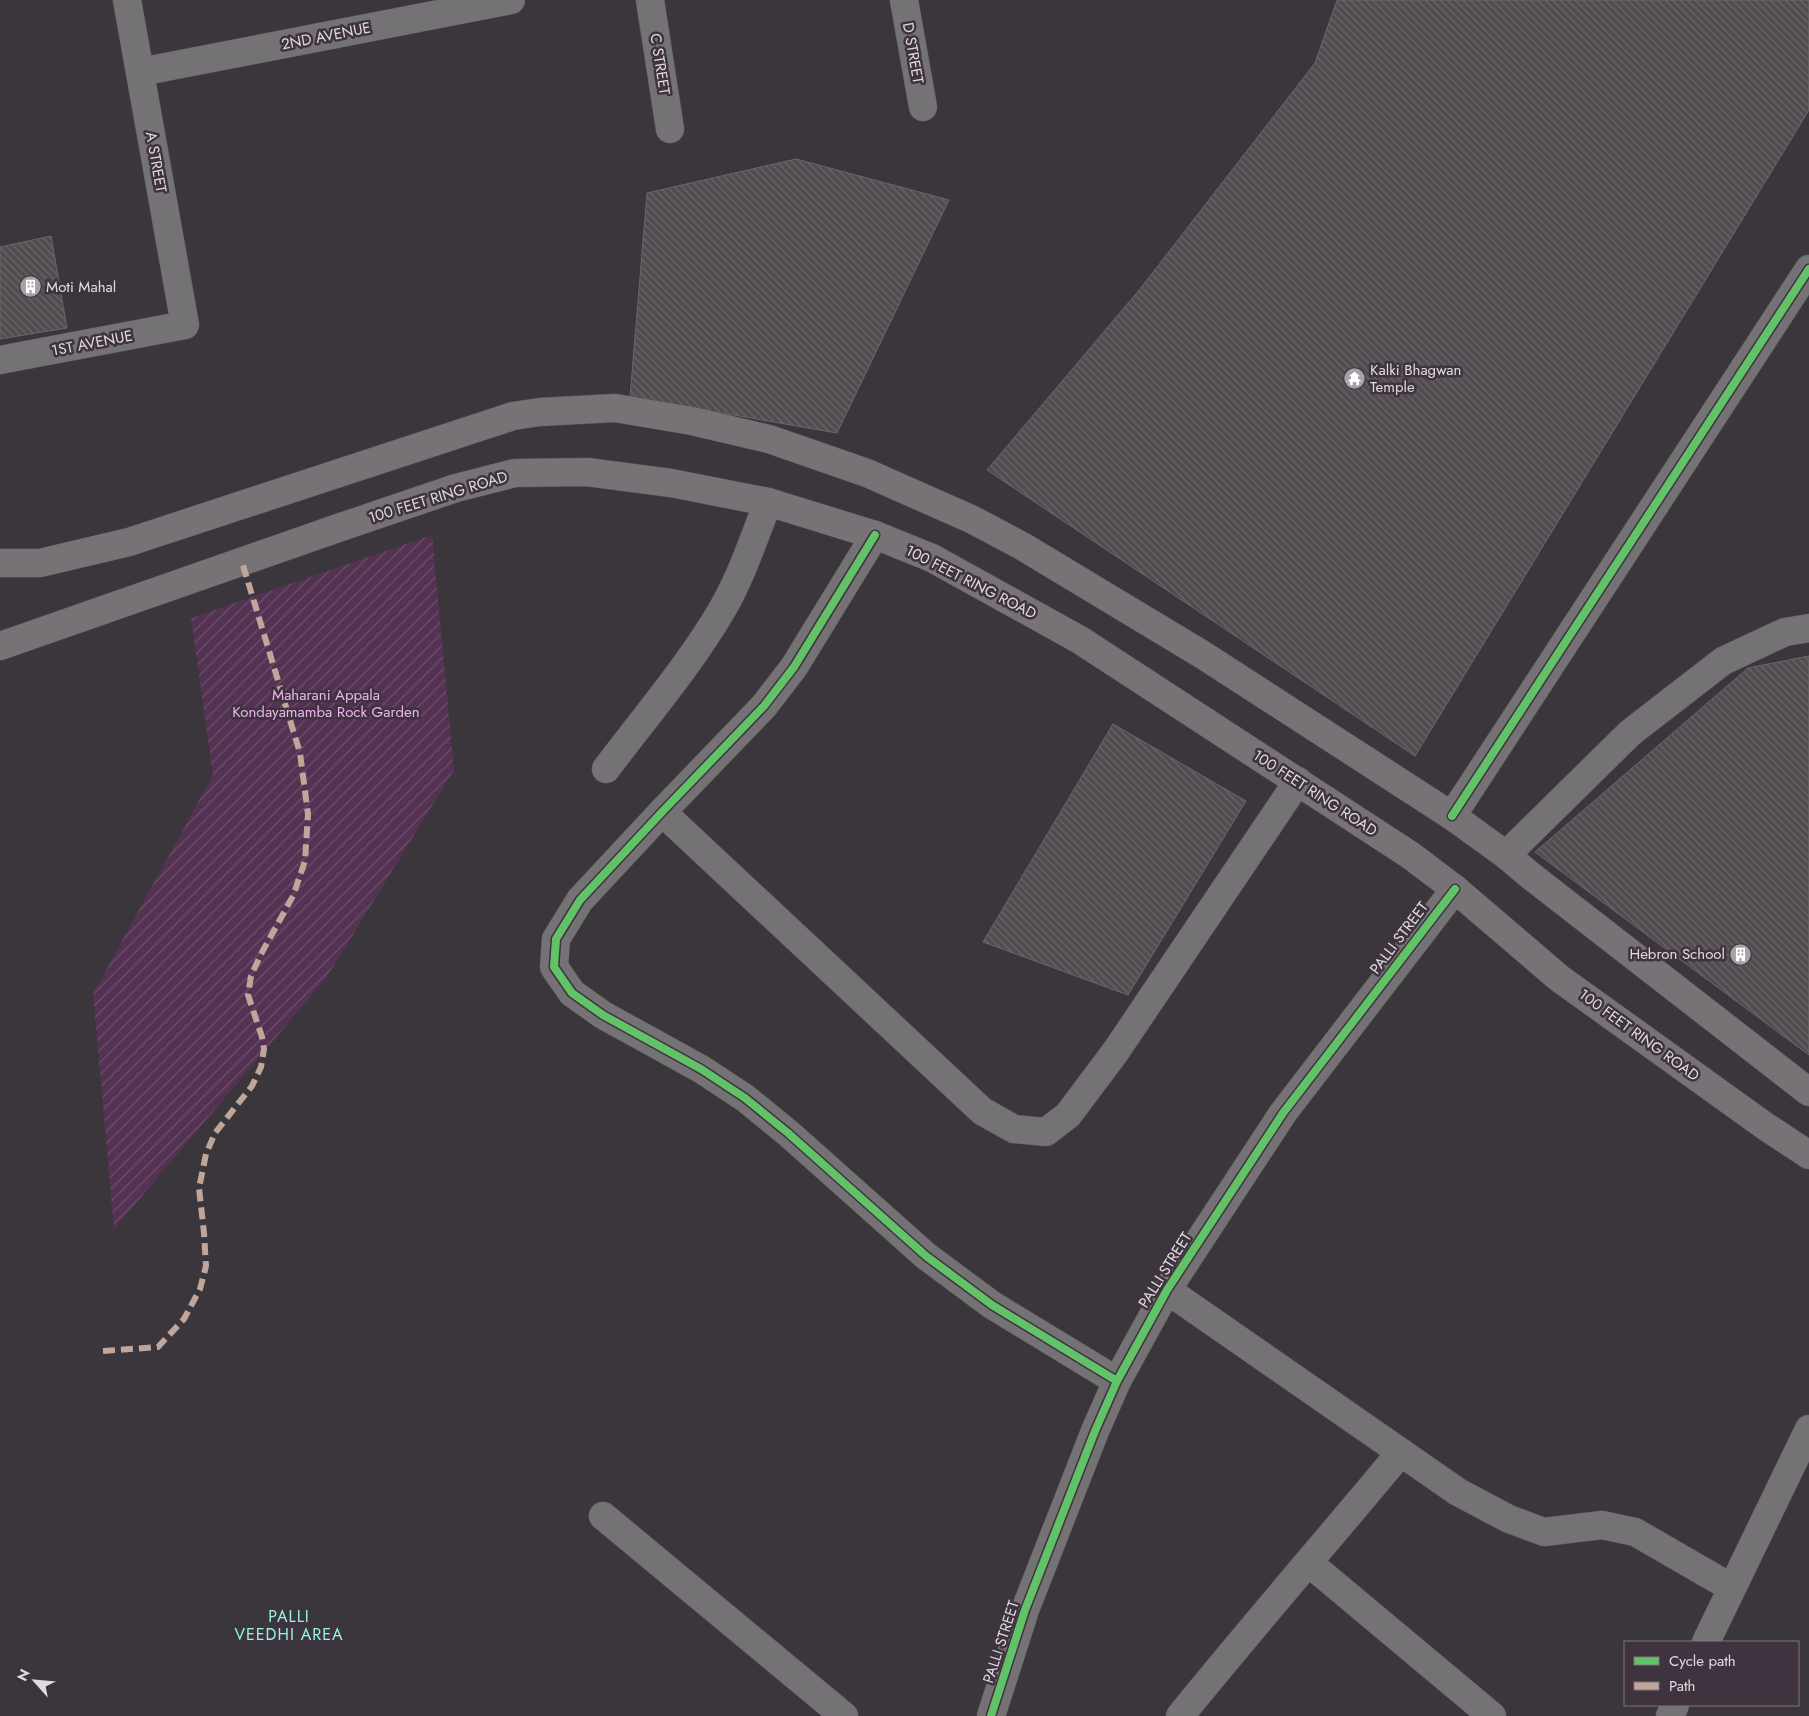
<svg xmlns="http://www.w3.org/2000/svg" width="1809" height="1716" viewBox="0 0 1809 1716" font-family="Jost,sans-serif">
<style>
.garden{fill:url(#garden-furrows)}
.building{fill:url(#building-back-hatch);stroke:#6a666a}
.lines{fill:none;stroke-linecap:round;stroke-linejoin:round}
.minor-casing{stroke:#585458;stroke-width:29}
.major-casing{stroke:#585458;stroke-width:29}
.minor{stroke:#747274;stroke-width:28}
.major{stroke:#767276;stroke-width:28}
.quiet{stroke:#c0a59a;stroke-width:6;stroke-dasharray:12 6;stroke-linecap:butt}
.cycleway-casing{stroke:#3e333e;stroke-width:11}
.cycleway{stroke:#61c268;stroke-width:8}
.labels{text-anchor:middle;stroke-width:5;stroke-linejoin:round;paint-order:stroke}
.street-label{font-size:15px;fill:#e1dae0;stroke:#3e333e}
.poi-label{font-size:15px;fill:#e1dae0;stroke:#3e333e;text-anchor:start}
.park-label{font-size:15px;fill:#f2b2f0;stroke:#3e333e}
.neighbourhood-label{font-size:16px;letter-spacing:1px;fill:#92f6df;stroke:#3e333e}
</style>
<defs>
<pattern id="garden-furrows" width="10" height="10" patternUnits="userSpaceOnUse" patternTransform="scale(1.25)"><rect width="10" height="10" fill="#543253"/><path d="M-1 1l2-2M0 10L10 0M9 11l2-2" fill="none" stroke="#6c4f6b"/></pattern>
<pattern id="building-back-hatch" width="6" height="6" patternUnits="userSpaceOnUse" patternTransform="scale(1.25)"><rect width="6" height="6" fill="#504c50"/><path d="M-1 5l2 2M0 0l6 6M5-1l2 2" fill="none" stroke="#696569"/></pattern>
</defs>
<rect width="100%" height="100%" fill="#3b363b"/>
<path class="garden" d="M432 535 454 770 327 977 114 1229 93 994 213 775 191 618Z"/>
<path class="building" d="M1337 0H1809V110L1415 756 987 470 1140 289 1315 63Z
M796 159 949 200 837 433 630 397 647 193Z
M51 236 67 328 0 339V247Z
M1809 656V1055L1535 852 1748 668Z
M1113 724 1246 801 1128 995 983 942Z"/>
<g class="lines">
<defs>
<path id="minor" d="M650 0 670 129
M904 0 923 107
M140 72 511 0
M0 360 185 325 127 0
M875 535 794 667 764 706 662 812 580 900 556 939 554 967 572 993 603 1015 701 1069 745 1098 788 1133 926 1256 992 1305 1117 1381
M606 769C645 717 690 665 723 608 742 575 754 538 768 502
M662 812 982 1111 1014 1129 1046 1132 1068 1115 1116 1051 1298 781
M1452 816 1809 269
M1506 855 1630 733 1723 661 1785 632 1809 628
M1167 1290 1458 1492 1509 1519 1544 1532 1602 1525 1635 1532 1732 1588
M603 1516 844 1716
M1309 1563 1492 1716
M1706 1642 1809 1429
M991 1716 1025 1610 1095 1431 1117 1381 1167 1290 1283 1113 1455 889
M1180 1716C1252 1627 1328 1540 1401 1452
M1670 1716 1675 1705"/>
<path id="major" d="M0 563H40L129 542 513 416 540 412 615 408 692 421 769 439 867 473 971 519 1022 546 1203 655 1452 816 1506 855 1531 876 1809 1092
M0 646 341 527 456 488 515 473 587 472 671 483 768 502 875 535 932 558 1080 640 1410 855 1455 889 1559 978 1765 1126 1809 1155"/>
</defs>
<use href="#minor" class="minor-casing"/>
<use href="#major" class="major-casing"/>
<use href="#minor" class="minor"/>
<use href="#major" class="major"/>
<path class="quiet" d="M103 1351 158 1347 184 1319 200 1289 206 1266 204 1233 199 1188 206 1154 215 1133 252 1086 261 1067 264 1049 262 1037 248 995 251 976 261 954 293 896 305 861 308 814 300 753 242 562"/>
<defs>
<path id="cycleway" d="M875 535 794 667 764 706 662 812 580 900 556 939 554 967 572 993 603 1015 701 1069 745 1098 788 1133 926 1256 992 1305 1117 1381
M1452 816 1809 269
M991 1716 1025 1610 1095 1431 1117 1381 1167 1290 1283 1113 1455 889"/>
</defs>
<use href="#cycleway" class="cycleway-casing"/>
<use href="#cycleway" class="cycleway"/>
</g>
<defs>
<symbol id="building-disc" viewBox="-11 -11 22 22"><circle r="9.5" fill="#a7a1a6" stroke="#3e333e"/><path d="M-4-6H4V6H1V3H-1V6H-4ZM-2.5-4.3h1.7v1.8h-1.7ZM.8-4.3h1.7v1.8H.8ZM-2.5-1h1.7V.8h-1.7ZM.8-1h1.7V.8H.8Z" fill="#fff"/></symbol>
<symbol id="temple-disc" viewBox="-11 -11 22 22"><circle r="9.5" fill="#a7a1a6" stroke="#3e333e"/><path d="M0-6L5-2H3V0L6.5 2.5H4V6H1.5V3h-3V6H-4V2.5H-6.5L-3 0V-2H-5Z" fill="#fff"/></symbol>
</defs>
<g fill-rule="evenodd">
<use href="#building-disc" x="18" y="274" width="25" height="25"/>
<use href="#temple-disc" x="1342" y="366" width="25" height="25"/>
<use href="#building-disc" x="1728" y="942" width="25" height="25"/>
</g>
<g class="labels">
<g class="street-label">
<text transform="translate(326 36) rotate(-11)" y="5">2ND AVENUE</text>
<text transform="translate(913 53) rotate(80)" y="5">D STREET</text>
<text transform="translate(660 64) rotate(81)" y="5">C STREET</text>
<text transform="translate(156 162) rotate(80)" y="5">A STREET</text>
<text transform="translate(92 343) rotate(-11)" y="5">1ST AVENUE</text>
<text transform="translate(438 497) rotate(-17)" y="5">100 FEET RING ROAD</text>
<text transform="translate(971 582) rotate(27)" y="5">100 FEET RING ROAD</text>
<text transform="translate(1315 793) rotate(33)" y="5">100 FEET RING ROAD</text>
<text transform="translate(1399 938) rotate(-53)" y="5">PALLI STREET</text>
<text transform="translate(1639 1035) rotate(36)" y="5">100 FEET RING ROAD</text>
<text transform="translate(1165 1270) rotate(-58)" y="5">PALLI STREET</text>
<text transform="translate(1001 1642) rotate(-72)" y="5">PALLI STREET</text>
</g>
<g class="poi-label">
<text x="46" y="292">Moti Mahal</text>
<text x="1370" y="375">Kalki Bhagwan<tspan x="1370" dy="17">Temple</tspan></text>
<text x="1725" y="959" text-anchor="end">Hebron School</text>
</g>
<g class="park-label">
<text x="326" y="700">Maharani Appala<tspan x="326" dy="17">Kondayamamba Rock Garden</tspan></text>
</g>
<g class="neighbourhood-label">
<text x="289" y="1622">PALLI<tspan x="289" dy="18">VEEDHI AREA</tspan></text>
</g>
</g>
<rect x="1624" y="1641" width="175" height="65" fill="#3e333e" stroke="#7f767f"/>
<rect x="1634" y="1657" width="25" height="8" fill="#61c268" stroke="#7f767f"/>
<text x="1669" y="1666" font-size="15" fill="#e1dae0">Cycle path</text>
<rect x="1634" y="1682" width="25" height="8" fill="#c0a59a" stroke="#7f767f"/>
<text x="1669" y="1691" font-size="15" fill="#e1dae0">Path</text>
<g transform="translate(35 1681) rotate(297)" stroke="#3e333e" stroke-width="4" paint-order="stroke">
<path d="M0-4L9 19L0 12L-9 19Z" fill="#e1dae0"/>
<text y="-8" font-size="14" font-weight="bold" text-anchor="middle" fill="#e1dae0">N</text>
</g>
</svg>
